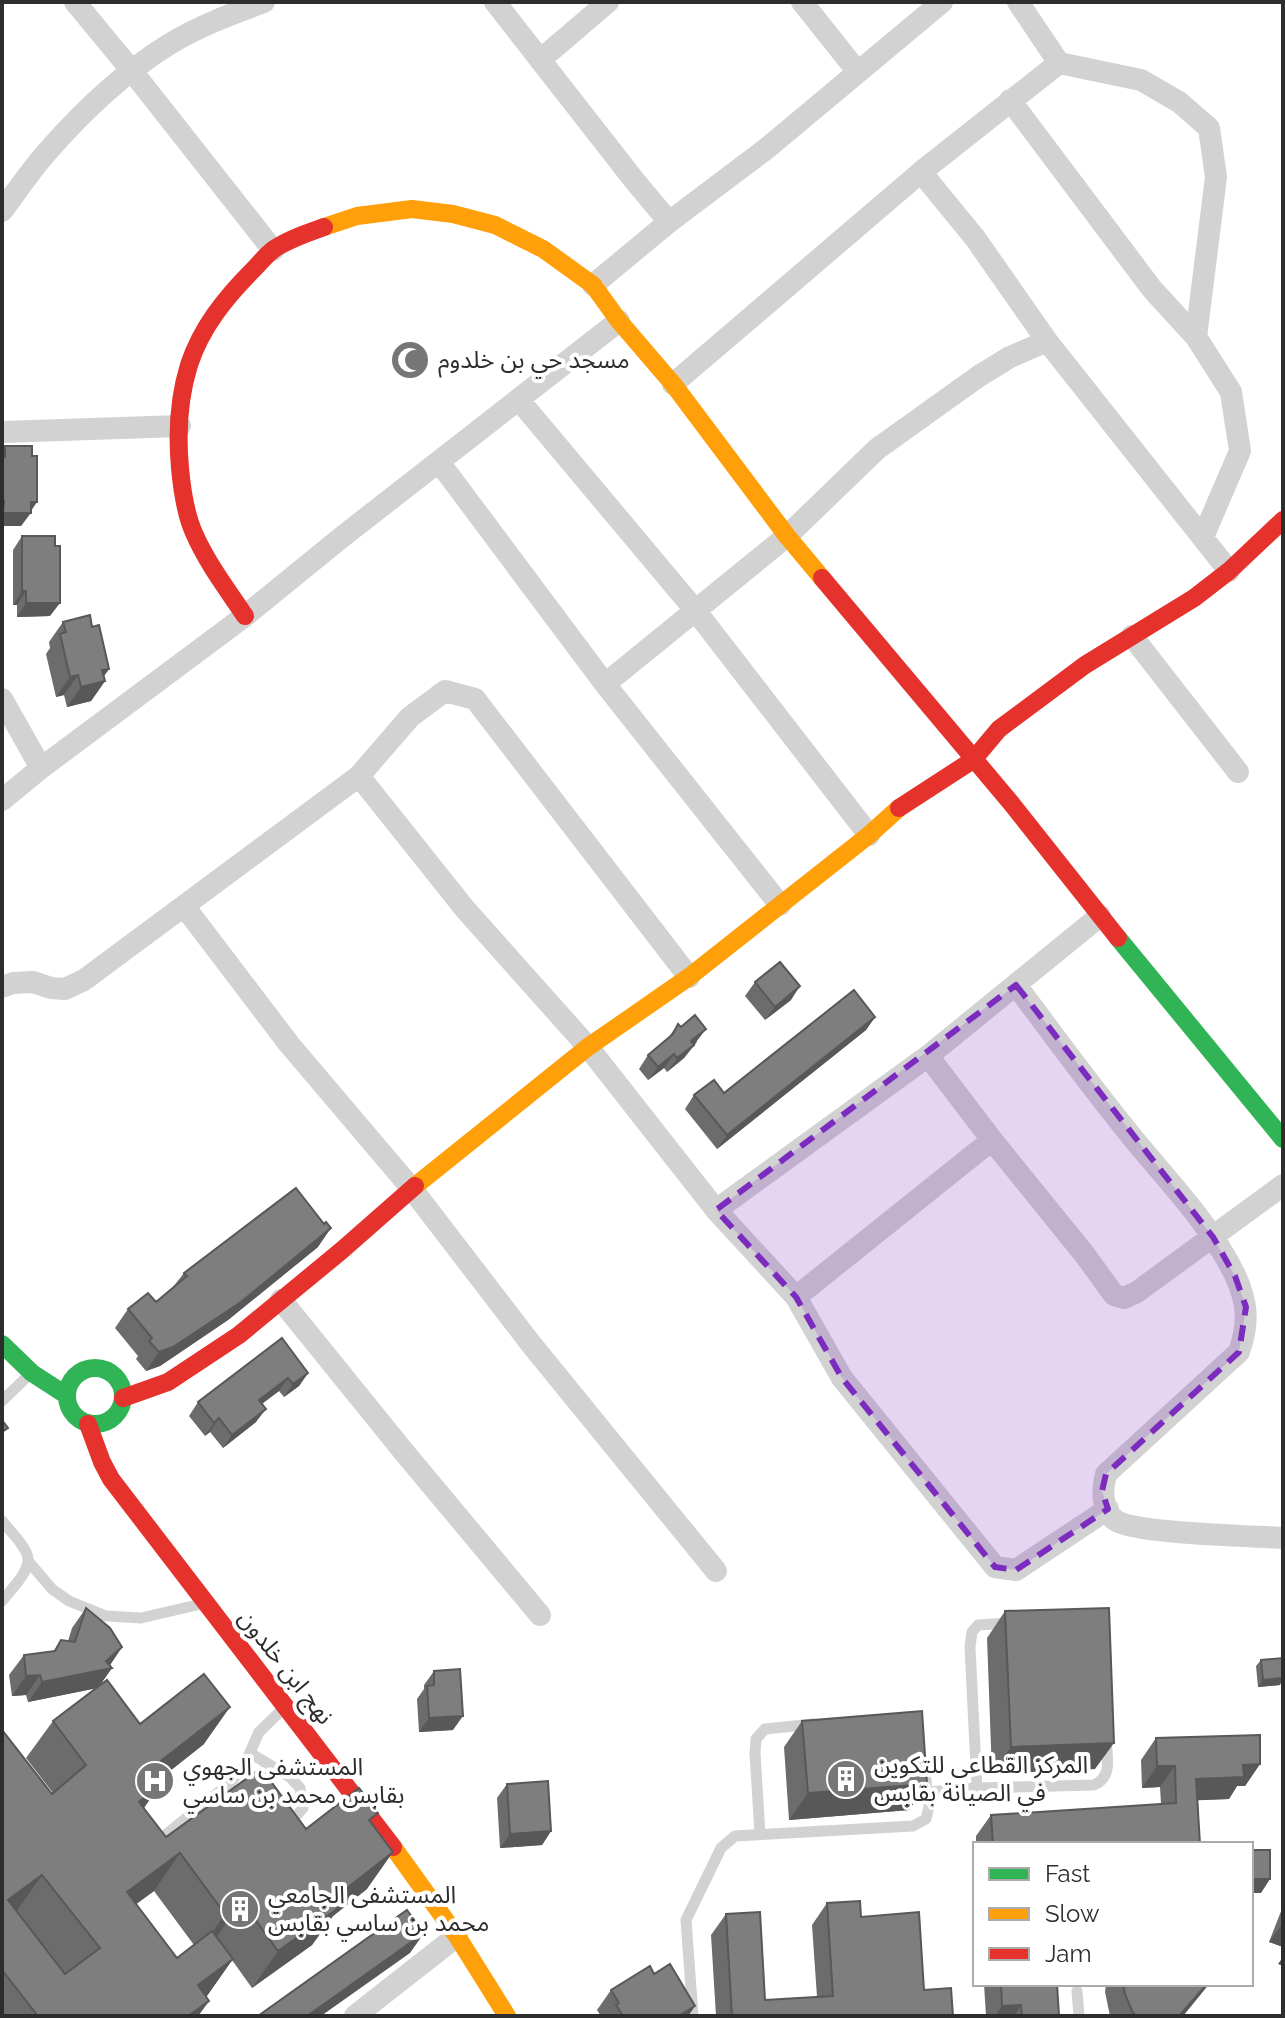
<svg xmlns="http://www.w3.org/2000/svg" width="1285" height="2018" viewBox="0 0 1285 2018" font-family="Raleway,'Noto Sans Arabic',sans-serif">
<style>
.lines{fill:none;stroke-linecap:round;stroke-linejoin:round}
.lane{stroke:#d2d2d2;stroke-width:11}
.street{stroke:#d2d2d2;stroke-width:22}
.fast{stroke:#30b455;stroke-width:18}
.slow{stroke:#ff9f0a;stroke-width:18}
.jam{stroke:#e5322d;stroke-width:18}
.wall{fill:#6c6c6c;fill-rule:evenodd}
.shaded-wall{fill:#585858}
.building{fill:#7e7e7e;stroke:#585858;stroke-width:2;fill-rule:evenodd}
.marked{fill:#7b2cbf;fill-opacity:0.2;stroke:#7b2cbf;stroke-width:6;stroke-dasharray:16 10;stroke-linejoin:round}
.labels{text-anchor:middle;stroke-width:8;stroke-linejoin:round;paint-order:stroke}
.poi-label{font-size:24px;fill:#2d2d2d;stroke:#fff;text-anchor:start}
.street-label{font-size:24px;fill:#2d2d2d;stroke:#fff}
</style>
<rect width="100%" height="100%" fill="#fff"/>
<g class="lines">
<path class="lane" d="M2 1401 31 1373
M2 1521C10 1531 21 1541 26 1552 35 1568 11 1589 2 1601
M29 1562 52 1589 69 1601 106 1616 141 1618 201 1604
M250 1753 290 1777 300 1788 303 1808 298 1814 283 1820
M977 1788 970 1647 972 1632 978 1625 1010 1623
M928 1792 977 1788 1094 1785C1113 1777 1107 1757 1106 1739
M760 1834 755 1753 756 1739 765 1729 813 1724
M153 1845 231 1782 244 1766 259 1732 285 1707
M1077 1991 1079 2016
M693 2016 686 1920 721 1848 735 1836 913 1826 926 1819 929 1807 925 1772"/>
<path class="street" d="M75 2 132 71 273 250
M495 2 634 180 669 222
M802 2 857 71
M1018 2 1059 63 1141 80 1179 102 1209 128 1216 177 1196 337
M540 60 608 2
M1010 100 1152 289 1196 337 1231 392 1240 451 1203 537
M2 211C17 191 31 170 47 152 82 112 123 73 168 45 197 27 231 14 264 2
M593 285 669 222 766 149 942 2
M1047 341 1229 571
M673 384 921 172 1059 63
M519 400 695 610 869 835
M2 432 180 426
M439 462 605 684 780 905
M1132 636 1238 772
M605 684 787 536 877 449 979 376 1010 357 1047 341 975 238 921 172
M2 699 41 768
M359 776 465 909 588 1047 716 1210 796 1297 842 1378 995 1567 1016 1570 1108 1509
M2 800 41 768 245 616 342 537 619 321
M184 906 289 1044 412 1189 531 1344 716 1571
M1016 985C1054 1036 1092 1088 1132 1137 1167 1180 1211 1225 1235 1275 1248 1303 1249 1323 1239 1352L1106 1474C1102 1489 1101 1510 1115 1520 1134 1534 1254 1536 1283 1538
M2 987 13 983 33 982 51 988 65 989 84 980 359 776 410 717 445 691 475 699 689 977
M928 1056 992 1140 1085 1255 1114 1295 1124 1298 1137 1292 1283 1185
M716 1210 928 1056 1100 916
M796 1297 992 1140
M281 1300 404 1452 540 1615
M355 2016 457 1936"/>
<path class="fast" d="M1118 938 1283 1139
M2 1344 32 1373 66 1395
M67 1396a28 28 0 1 1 56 0a28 28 0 1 1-56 0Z"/>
<path class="slow" d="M324 227 357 216 412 209 453 214 495 225 543 249 593 285 619 321 673 384 787 536 822 578
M415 1186 588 1047 689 977 869 835 899 808
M393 1847 457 1936 507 2016"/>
<path class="jam" d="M822 578 1011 803 1118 938
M245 616C227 589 207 563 194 533 185 513 182 490 180 468 177 435 179 397 189 365 201 328 225 298 253 270 260 263 266 255 274 249 289 239 307 233 324 227
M899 808 973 760 999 729 1085 665 1194 598 1229 571 1283 520
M123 1398 168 1382 239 1335 341 1251 415 1186
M88 1424 102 1462 111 1479 393 1847"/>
</g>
<path class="wall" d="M5 446 31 510V513L21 526H2V450Z
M22 536 55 546 50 616 17 617V605H13V550Z
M63 622 92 627 109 669 104 676 105 681 91 701 67 707 64 695 56 697 46 654 50 648 49 642Z
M755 982 791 1000 765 1020 745 996Z
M875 1017 866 1030 717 1149 685 1109 694 1095 724 1093Z
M678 1024 697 1042 684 1058 667 1072 664 1068 648 1080 639 1069 648 1055 668 1038Z
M318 1247 228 1320 160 1366 146 1371 136 1359 138 1356 115 1328 128 1309 156 1302 173 1287 184 1273Z
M308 1373 299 1386 284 1397 279 1391 262 1404 256 1422 223 1448 210 1432 205 1436 189 1416 198 1402Z
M86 1608 122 1647 110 1665 112 1668 99 1686 140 1724 204 1744 156 1782 159 1786 144 1808 166 1837 306 1829 371 1823 367 1889 333 1916 312 1945 252 1988 232 1960 206 1997 209 2001 198 2016H2V1730L52 1794 53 1793 26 1758 53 1721 96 1688 28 1702 26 1695 12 1696 9 1675 24 1655 53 1652 61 1640 68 1641 72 1628ZM154 1891 194 1945 177 1958 136 1904Z
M1005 1611 1095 1769 992 1774 987 1638Z
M1261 1660 1280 1685 1258 1687 1256 1666Z
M434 1671 453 1730 419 1732 417 1699 424 1689V1685Z
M802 1721 927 1784 909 1810 789 1820 784 1747Z
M1156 1738 1260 1764 1245 1786H1237L1229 1799 1198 1800 1200 1844H976V1836L991 1815 1161 1804 1160 1787 1142 1788 1141 1760Z
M507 1784 551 1831 542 1845 500 1848 497 1798Z
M827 1903 861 1917 924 1990 953 2016H716L711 1935 726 1914 765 2000 817 1997 812 1925Z
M1283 1906V1947L1269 1942Z
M654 1974 695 2006 688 2016H601L597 2010 611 1990Z
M984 1984H1057L1059 2016H986Z
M1106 1984H1209L1183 2016H1110L1105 1992Z"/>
<path class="shaded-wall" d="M31 502H37L21 526H2V515L3 513Z
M22 591H26L17 605H13Z
M26 603H60L50 616 17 617Z
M109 669 99 683 105 681 91 701 67 707 81 687 102 670Z
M78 675 64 695 56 697 70 677Z
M800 986 791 1000 765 1020 775 1007Z
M875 1017 866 1030 717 1149 727 1135Z
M706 1029 684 1058 667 1072 691 1041Z
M674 1054 664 1068 648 1080 658 1067Z
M331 1228 318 1247 228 1320 160 1366 146 1371 159 1352Z
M308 1373 299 1386 284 1397 293 1384Z
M288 1378 279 1391 249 1413 259 1400Z
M266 1409 256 1422 223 1448 232 1435Z
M219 1418 210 1432 205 1436 214 1423Z
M122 1647 108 1668H112L98 1688 28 1702 42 1682 106 1661Z
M40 1675 26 1695 12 1696 26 1676Z
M1283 1678 1280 1685 1258 1687 1263 1680Z
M230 1707 204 1744 122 1809 148 1771Z
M463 1716 453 1730 419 1732 429 1718Z
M1114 1743 1095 1769 992 1774 1011 1747Z
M1260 1764 1245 1786H1237L1229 1799 1181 1801 1196 1779 1243 1765Z
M1157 1766H1175L1160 1787 1142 1788Z
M927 1784 909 1810 789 1820 808 1793Z
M159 1786 133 1823 139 1802Z
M551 1831 542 1845 500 1848 510 1834Z
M393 1852 367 1889 333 1916 312 1945 252 1988 278 1951 333 1899Z
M180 1853 154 1891 101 1930 127 1892Z
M42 1875 16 1912 8 1900Z
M1251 1879H1270L1261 1893H1251Z
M242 1901 216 1938 199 1951 225 1914Z
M1283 1923V1947L1269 1942Z
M424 1933 410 1953 321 2016H307Z
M1283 1957V1966L1278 1964Z
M233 1959 207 1996 180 2016 198 1985Z
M1207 1984H1209L1183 2016H1179Z
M209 2001 198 2016H188Z
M1021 2005 1014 2016H995L1002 2006Z
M695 2006 688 2016H681L682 2014Z"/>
<path class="building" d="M5 446H32V456H37V502H31V513H3L4 501H2V457H5Z
M22 536H55V546H60V603H26V591H22Z
M90 615 92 627 99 625 109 669 102 670 105 681 81 687 78 675 70 677 60 634 66 632 63 622Z
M780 962 800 986 775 1007 755 982Z
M854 990 875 1017 727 1135 694 1095 714 1080 724 1093Z
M695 1015 706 1029 691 1041 694 1045 677 1058 674 1054 658 1067 648 1055 673 1034 678 1024 681 1027Z
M296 1188 324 1224 326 1222 331 1228 241 1302 173 1347 159 1352 149 1341 152 1338 128 1309 148 1293 156 1302 187 1276 184 1273Z
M282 1338 308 1373 293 1384 288 1378 259 1400 266 1409 232 1435 219 1418 214 1423 198 1402Z
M2 1420 8 1428 2 1432Z
M86 1608 110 1628 122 1647 106 1661 112 1668 42 1682 40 1675 26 1676 24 1655 55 1651 61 1640 75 1642Z
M1109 1608 1114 1743 1011 1747 1005 1611Z
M1283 1658V1678L1263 1680 1261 1660Z
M460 1669 463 1716 429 1718 427 1686 434 1685V1671Z
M204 1674 230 1707 148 1771 159 1786 139 1802 166 1837 261 1768 306 1829 359 1788 378 1813 369 1820 393 1852 333 1899 338 1908 278 1951 242 1901 225 1914 180 1853 127 1892 177 1958 212 1931 233 1959 198 1985 209 2001 188 2016H38L2 1970V1730L52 1794 86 1765 53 1721 107 1680 140 1724ZM42 1875 100 1948 65 1974 8 1900Z
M922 1711 927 1784 808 1793 802 1721Z
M1260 1735V1764L1243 1765 1244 1777 1196 1779 1200 1844H993L991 1815 1176 1803 1175 1766H1157L1156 1738Z
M548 1781 551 1831 510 1834 507 1784Z
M1251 1850H1270V1879H1251Z
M860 1901 861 1917 919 1912 924 1990 951 1988 953 2016H732L726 1914 760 1912 765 2000 833 1996 827 1903Z
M407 1910 424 1933 307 2016H258Z
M670 1964 695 2006 682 2014 684 2016H623L616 2005 619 2003 611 1990 650 1966 654 1974Z
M1001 1984H1057L1059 2016H1022L1021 2005 1002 2006Z
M1123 1984H1207L1179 2016H1136L1132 2011 1125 1994Z"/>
<path class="marked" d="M1016 985 1213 1237 1235 1276 1246 1307 1239 1352 1106 1474 1102 1491 1108 1509 1016 1570 995 1567 842 1378 796 1297 716 1210Z"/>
<defs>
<symbol id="mosque-disc" viewBox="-11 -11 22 22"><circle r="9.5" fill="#767676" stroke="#fff"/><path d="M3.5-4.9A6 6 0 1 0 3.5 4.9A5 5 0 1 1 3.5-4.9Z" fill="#fff"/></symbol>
<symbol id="building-disc" viewBox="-11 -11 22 22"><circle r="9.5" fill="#767676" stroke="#fff"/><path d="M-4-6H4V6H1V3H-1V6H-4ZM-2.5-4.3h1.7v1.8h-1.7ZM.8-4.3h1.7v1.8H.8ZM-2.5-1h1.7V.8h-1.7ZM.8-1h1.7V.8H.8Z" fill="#fff"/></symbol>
<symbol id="hospital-disc" viewBox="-11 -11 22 22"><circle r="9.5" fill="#767676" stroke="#fff"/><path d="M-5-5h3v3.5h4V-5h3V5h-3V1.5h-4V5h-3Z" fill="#fff"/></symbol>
</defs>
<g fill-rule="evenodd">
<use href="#mosque-disc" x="388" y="338" width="44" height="44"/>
<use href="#building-disc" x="824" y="1757" width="44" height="44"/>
<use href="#hospital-disc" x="133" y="1759" width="44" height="44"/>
<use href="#building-disc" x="218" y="1887" width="44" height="44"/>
</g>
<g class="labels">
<g class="poi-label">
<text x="438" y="368">مسجد حي بن خلدوم</text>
<text x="874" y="1773">المركز القطاعى للتكوين<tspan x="874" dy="28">في الصيانة بقابس</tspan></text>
<text x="183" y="1775">المستشفى الجهوي<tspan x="183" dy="28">بقابس محمد بن ساسي</tspan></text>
<text x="268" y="1903">المستشفى الجامعي<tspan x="268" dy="28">محمد بن ساسي بقابس</tspan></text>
</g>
<g class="street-label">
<text transform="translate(286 1667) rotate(52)" y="8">نهج ابن خلدون</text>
</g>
</g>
<rect width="1285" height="2018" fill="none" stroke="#2d2d2d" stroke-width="8"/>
<rect x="973" y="1842" width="280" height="144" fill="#ffffff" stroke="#ababab" stroke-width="2"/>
<rect x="989" y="1868" width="40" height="12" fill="#30b455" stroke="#ababab" stroke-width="2"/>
<text x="1045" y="1882" font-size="24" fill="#2d2d2d">Fast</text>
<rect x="989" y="1908" width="40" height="12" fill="#ff9f0a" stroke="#ababab" stroke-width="2"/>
<text x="1045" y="1922" font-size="24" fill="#2d2d2d">Slow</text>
<rect x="989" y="1948" width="40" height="12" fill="#e5322d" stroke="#ababab" stroke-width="2"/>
<text x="1045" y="1962" font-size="24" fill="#2d2d2d">Jam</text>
</svg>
